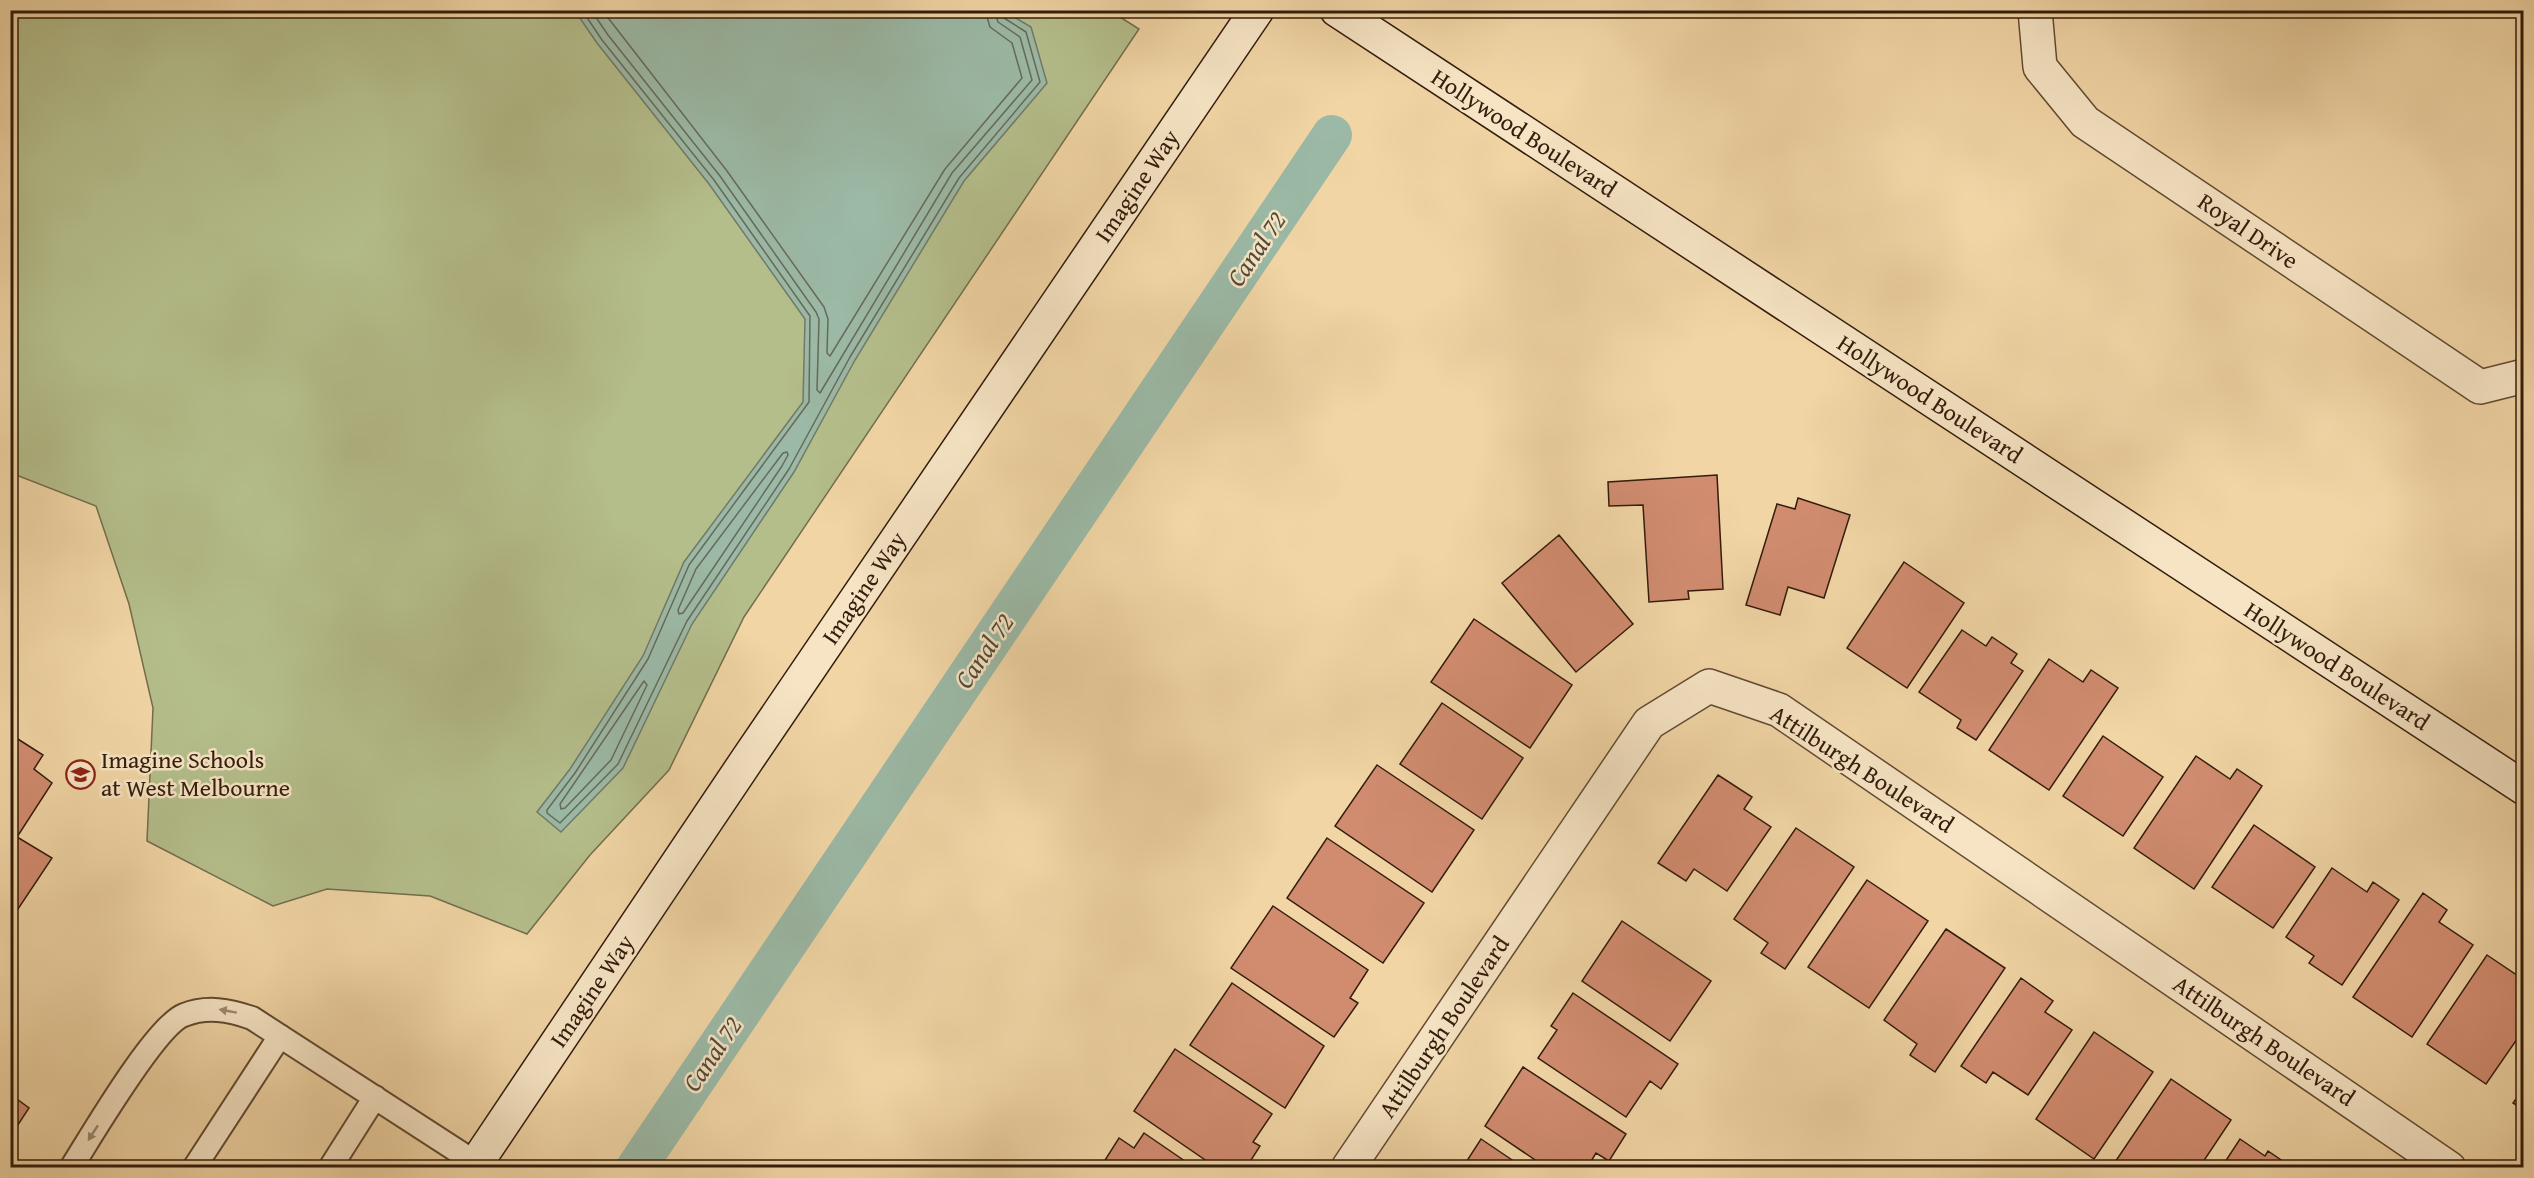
<svg xmlns="http://www.w3.org/2000/svg" width="2534" height="1178" viewBox="0 0 2534 1178" font-family="'Gentium Book Plus',serif">
<style>
.green{fill:#b4be8b;stroke:#746d4c;stroke-width:1.5}
.water{fill:#9bb9a6;stroke:#717a68;stroke-width:1.5}
.lines{fill:none;stroke-linecap:round;stroke-linejoin:round}
.shore{stroke:#676a59;stroke-width:1.5}
.canal{stroke:#9bb9a6;stroke-width:40}
.building{fill:#d18c70;stroke:#331c0c;stroke-width:1.5}
.lane-casing{stroke:#624a32;stroke-width:26}
.street-casing{stroke:#624a32;stroke-width:36}
.secondary-casing{stroke:#331c0c;stroke-width:36}
.lane{stroke:#f6e4c4;stroke-width:22}
.street{stroke:#f6e4c4;stroke-width:33}
.secondary{stroke:#f6e4c4;stroke-width:33}
.oneway{fill:#9e8a71}
.labels{text-anchor:middle;stroke-width:5;stroke-linejoin:round;paint-order:stroke}
.street-label{font-size:24px;fill:#331c0c;stroke:#f6e4c4}
.poi-label{font-size:24px;fill:#331c0c;stroke:#f6e4c4;text-anchor:start}
.water-label{font-size:26px;font-style:italic;fill:#524b3a;stroke:#f6e4c4}
</style>
<rect width="100%" height="100%" fill="#f1d5a5"/>
<filter id="stains"><feTurbulence type="fractalNoise" baseFrequency=".00333" numOctaves="4"/><feColorMatrix values="0 0 0 0 .2 0 0 0 0 .09 0 0 0 0 .02 0 0 0 .5 -.17"/></filter>
<radialGradient id="worn" r=".72"><stop offset=".6" stop-color="#630" stop-opacity="0"/><stop offset="1" stop-color="#630" stop-opacity=".3"/></radialGradient>
<path class="green" d="M1109 10 1139 29 744 617 669 770 590 855 527 934 430 896 327 889 273 906 147 841 153 708 129 604 96 506 11 473 10 11Z"/>
<path class="water" d="M575 11H1004L1031 27 1047 83 964 181 855 360 794 472 692 624 623 768 561 832 537 812 570 769 643 656 684 562 803 402 805 319 709 184 597 43Z"/>
<g class="lines">
<path class="shore" d="M582 10 602 40 714 180 810 316 809 402 689 565 648 659 575 773 547 810V813L560 823 618 764 687 621 789 469 850 357 959 178 1040 82 1026 32 1004 18 1002 10
M591 10 608 35 720 176 816 312 819 319 817 390 820 393 952 173 1032 80 1020 37 998 22 994 10
M602 10 727 171 824 307 828 319 827 353 830 356 945 169 1022 78 1012 43 990 27 985 10
M787 452 788 455 782 466 683 613 679 614 678 610 696 569 783 453Z
M644 681 647 685 611 760 565 808 561 809 560 804Z"/>
<path class="canal" d="M636 1168 1332 135"/>
</g>
<path class="building" d="M1717 475 1723 589 1688 591 1689 599 1649 602 1643 505 1609 506 1608 482Z
M1798 498 1850 515 1824 598 1788 587 1780 615 1746 605 1777 504 1795 509Z
M1559 535 1633 624 1576 672 1502 583Z
M1904 562 1964 603 1907 688 1847 648Z
M1474 619 1572 685 1530 748 1431 682Z
M1962 630 1986 646 1992 637 2017 654 2011 663 2023 671 1976 740 1957 728 1961 720 1919 692Z
M2049 659 2083 682 2091 670 2118 688 2049 790 1989 750Z
M1442 703 1523 758 1482 819 1400 764Z
M10 734 43 755 34 769 52 783 17 837 52 858 10 921Z
M10 734 43 755 34 769 52 783 17 837 52 858 10 921Z
M2103 736 2163 777 2123 836 2063 796Z
M2196 756 2230 779 2237 769 2262 786 2194 889 2134 848Z
M1377 765 1474 830 1432 892 1335 826Z
M1718 775 1752 797 1744 809 1771 827 1727 891 1694 869 1686 881 1658 863Z
M2254 825 2315 867 2273 928 2212 887Z
M1796 828 1854 867 1785 969 1761 953 1768 943 1734 919Z
M1327 838 1424 903 1383 963 1287 898Z
M2332 868 2367 892 2373 882 2399 900 2342 985 2309 963 2314 956 2286 937Z
M1867 880 1928 921 1869 1008 1808 967Z
M2423 893 2447 910 2439 922 2473 945 2412 1037 2353 997Z
M1273 906 1368 970 1350 998 1358 1003 1334 1037 1231 968Z
M1622 921 1711 981 1670 1041 1582 981Z
M1946 929 2005 968 1935 1072 1910 1055 1917 1044 1884 1020Z
M2487 955 2524 980V1029L2486 1084 2427 1044Z
M2021 978 2053 1001 2045 1012 2072 1030 2028 1095 1993 1072 1986 1083 1961 1066Z
M1232 983 1324 1046 1285 1108 1190 1045Z
M1573 993 1678 1064 1661 1089 1650 1081 1626 1117 1538 1058 1557 1030 1551 1026Z
M2094 1032 2153 1072 2094 1159 2036 1119Z
M1175 1049 1272 1114 1253 1142 1260 1146 1246 1168H1217L1134 1111Z
M1523 1067 1626 1134 1609 1161 1596 1153 1587 1168H1547L1485 1126Z
M2171 1079 2231 1120 2199 1168H2111Z
M2524 1088V1110L2513 1103Z
M10 1094 29 1108 10 1137Z
M10 1094 29 1108 10 1137Z
M1144 1133 1195 1168H1100L1119 1138 1134 1148Z
M1481 1139 1524 1168H1456L1458 1164 1463 1167Z
M2240 1139 2265 1156 2268 1151 2293 1168H2221Z"/>
<g class="lines">
<defs>
<path id="lane" d="M71 1168C90 1138 156 1025 184 1015 207 1006 229 1010 252 1018L476 1163
M194 1168 280 1036
M330 1168 375 1097"/>
<path id="street" d="M2035 10 2040 67 2085 122 2480 387 2524 376
M1348 1168 1649 723 1709 686 1779 710 2449 1168"/>
<path id="secondary" d="M1337 10 2524 788
M473 1168 747 760 1257 10"/>
</defs>
<use href="#lane" class="lane-casing"/>
<use href="#street" class="street-casing"/>
<use href="#secondary" class="secondary-casing"/>
<use href="#lane" class="lane"/>
<use href="#street" class="street"/>
<use href="#secondary" class="secondary"/>
</g>
<defs><path id="oneway-solid" d="M-6-.8H1V-3.2L6.5 0L1 3.2V.8H-6Z" transform="scale(1.5)"/></defs>
<g class="oneway">
<use href="#oneway-solid" transform="translate(228 1011) rotate(-170)"/>
<use href="#oneway-solid" transform="translate(93 1133) rotate(123)"/>
</g>
<defs>
<symbol id="school-ring" viewBox="-11 -11 22 22"><circle r="9.5" fill="#f6e4c4" stroke="#8f2418" stroke-width="1.5"/><path d="M0-5L7-2L0 1L-7-2ZM-4 1L0 2.5L4 1V4Q0 6-4 4Z" fill="#8f2418"/></symbol>
</defs>
<g fill-rule="evenodd">
<use href="#school-ring" x="64" y="758" width="33" height="33"/>
</g>
<g class="labels">
<g class="street-label">
<text transform="translate(1524 133) rotate(33)" y="8">Hollywood Boulevard</text>
<text transform="translate(1137 186) rotate(-56)" y="8">Imagine Way</text>
<text transform="translate(2248 231) rotate(34)" y="8">Royal Drive</text>
<text transform="translate(1930 399) rotate(33)" y="8">Hollywood Boulevard</text>
<text transform="translate(864 588) rotate(-56)" y="8">Imagine Way</text>
<text transform="translate(2337 666) rotate(33)" y="8">Hollywood Boulevard</text>
<text transform="translate(1862 769) rotate(33)" y="8">Attilburgh Boulevard</text>
<text transform="translate(592 991) rotate(-56)" y="8">Imagine Way</text>
<text transform="translate(1444 1027) rotate(-56)" y="8">Attilburgh Boulevard</text>
<text transform="translate(2264 1041) rotate(34)" y="8">Attilburgh Boulevard</text>
</g>
<g class="poi-label">
<text x="101" y="768">Imagine Schools<tspan x="101" dy="28">at West Melbourne</tspan></text>
</g>
<g class="water-label">
<text transform="translate(1256 249) rotate(-56)" y="9">Canal 72</text>
<text transform="translate(984 651) rotate(-56)" y="9">Canal 72</text>
<text transform="translate(712 1054) rotate(-56)" y="9">Canal 72</text>
</g>
</g>
<rect width="2534" height="1178" fill="none" stroke="#f1d5a5" stroke-width="36"/>
<rect x="12" y="12" width="2510" height="1154" fill="none" stroke="#331c0c" stroke-width="3"/>
<rect x="18" y="18" width="2498" height="1142" fill="none" stroke="#331c0c" stroke-width="1.5"/>
<rect width="100%" height="100%" filter="url(#stains)"/>
<rect width="100%" height="100%" fill="url(#worn)"/>
</svg>
